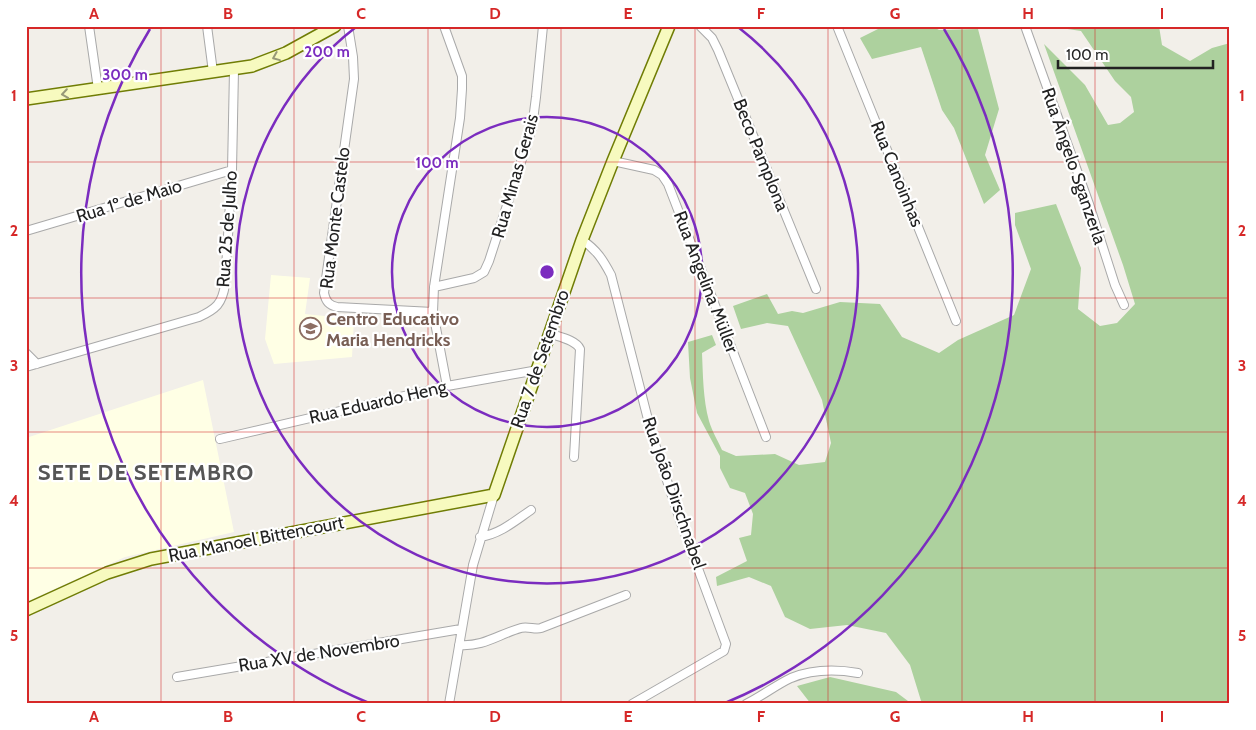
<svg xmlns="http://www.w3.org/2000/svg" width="1256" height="730" viewBox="0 0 1256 730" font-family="Cabin,sans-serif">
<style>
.education{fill:#ffffe5}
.forest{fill:#add19e}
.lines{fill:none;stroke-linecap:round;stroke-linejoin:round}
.street-casing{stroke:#a9a9a9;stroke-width:10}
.secondary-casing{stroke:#707d05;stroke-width:14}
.street{stroke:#fff;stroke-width:8}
.secondary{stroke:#f7fabf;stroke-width:11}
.oneway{stroke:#979978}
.grid{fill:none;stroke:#d62828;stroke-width:1;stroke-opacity:0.55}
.ring{fill:none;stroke:#7b2cbf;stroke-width:2.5}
.labels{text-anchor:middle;stroke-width:4.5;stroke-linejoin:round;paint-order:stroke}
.street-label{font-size:18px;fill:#222;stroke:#fff}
.education-label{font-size:18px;font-weight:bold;fill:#785e54;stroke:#fff;text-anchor:start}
.district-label{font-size:22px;font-weight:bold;letter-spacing:1px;fill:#555;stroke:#fff}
.centre{fill:#7b2cbf;stroke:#fff;stroke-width:2.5}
.ring-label{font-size:15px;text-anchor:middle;font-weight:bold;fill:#7b2cbf;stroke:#fff;stroke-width:4.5;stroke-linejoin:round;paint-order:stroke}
.neatline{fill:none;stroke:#d62828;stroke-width:2}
.grid-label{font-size:16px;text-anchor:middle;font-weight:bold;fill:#d62828}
</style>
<rect width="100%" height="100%" fill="#f2efe9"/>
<path class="education" d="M271 275 310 278 305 314 354 319 352 357 274 364 265 339Z
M203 380 234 532 125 557 26 602V438Z"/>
<path class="forest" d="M884 26H932L939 30 978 29 999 109 985 155 1000 190 984 204 954 128 942 110 921 47 872 59 860 38Z
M1047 26H1159L1162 45 1190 61 1212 48 1230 43V704H922L910 665 886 633 847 625 810 629 785 617 771 586 749 577 717 586 716 577 747 561 739 538 751 535 753 514 745 493 730 488 720 468V456L697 413 690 378 688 342 712 335 716 345 702 353C703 375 703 399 709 421 712 431 718 441 722 450L736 456 775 454 799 465 825 462 831 443 822 400 788 326 767 323 741 329 733 306 767 294 778 314 792 311 803 313 840 302 880 304 902 337 939 353 958 340 1014 315 1031 269 1015 225V213L1056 204 1081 268 1078 309 1100 326 1117 323 1135 304 1123 265 1044 44 1085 85 1108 125 1120 123 1134 112 1131 97 1115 81 1081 31Z
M830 677 896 692 912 704H811L797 686Z"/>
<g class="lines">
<defs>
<path id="street" d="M89 26 98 89
M207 26 213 72
M348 26 353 57 354 79 324 293C326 302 329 305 337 307L433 312
M444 26 462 76V89L460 118 434 287 433 312 447 386
M700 26 712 38 718 50 816 289
M837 26 956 321
M1025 26 1089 204 1115 285 1124 305
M613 161 654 170 662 175 668 184 766 437
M26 231 232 170
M582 240C597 250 603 260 611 275L652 435 680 520 726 644 724 651 632 704
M434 287 474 278 484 272 489 261 532 128 536 97 543 26
M551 334C560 337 576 340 580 349L574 457
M26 353 37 364
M26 367 199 317C216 309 222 304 225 285L232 170 234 70
M220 439 447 386 538 370
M480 537C500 534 515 521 531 510
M459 645C484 647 499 634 521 628 528 626 535 630 541 628L626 595
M177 677 461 629
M449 704 473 565 494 495
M746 704C762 696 776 685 791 678 813 669 835 669 858 673"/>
<path id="secondary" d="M26 99 252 66 286 53 335 26
M26 610 107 573 151 559 494 495 582 240 613 161 669 26"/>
</defs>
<use href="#street" class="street-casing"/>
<use href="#secondary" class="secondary-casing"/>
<use href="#street" class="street"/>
<use href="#secondary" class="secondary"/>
</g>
<defs><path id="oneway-chevron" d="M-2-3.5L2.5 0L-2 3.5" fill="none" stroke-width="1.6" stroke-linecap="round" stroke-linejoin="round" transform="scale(1.25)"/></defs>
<g class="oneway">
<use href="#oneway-chevron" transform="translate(276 57) rotate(158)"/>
<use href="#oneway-chevron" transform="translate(65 94) rotate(172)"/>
</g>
<path class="grid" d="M161 26V704M294 26V704M428 26V704M561 26V704M695 26V704M828 26V704M962 26V704M1095 26V704M26 162H1230M26 298H1230M26 432H1230M26 568H1230"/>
<g class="ring">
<circle cx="547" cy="272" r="155"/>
<path d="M738 27A311 311 0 1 1 356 27"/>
<path d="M369 703A466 466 0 0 1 150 29M944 29A466 466 0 0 1 725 703"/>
</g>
<defs>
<symbol id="school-ring" viewBox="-11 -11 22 22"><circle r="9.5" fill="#fff" stroke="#8d6e63" stroke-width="1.5"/><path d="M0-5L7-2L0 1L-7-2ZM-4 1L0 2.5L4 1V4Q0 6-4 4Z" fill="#8d6e63"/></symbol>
</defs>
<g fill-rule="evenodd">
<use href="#school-ring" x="298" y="316" width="25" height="25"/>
</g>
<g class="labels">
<g class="street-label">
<text transform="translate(761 155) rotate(68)" y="6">Beco Pamplona</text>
<text transform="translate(1074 166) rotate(71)" y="6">Rua Ângelo Sganzerla</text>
<text transform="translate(897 174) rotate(68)" y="6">Rua Canoinhas</text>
<text transform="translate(515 176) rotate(-74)" y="6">Rua Minas Gerais</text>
<text transform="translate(129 201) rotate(-17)" y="6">Rua 1º de Maio</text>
<text transform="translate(335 218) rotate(-83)" y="6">Rua Monte Castelo</text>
<text transform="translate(227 229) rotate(-86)" y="6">Rua 25 de Julho</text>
<text transform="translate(706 282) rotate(69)" y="6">Rua Angelina Müller</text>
<text transform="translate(540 359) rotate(-71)" y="6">Rua 7 de Setembro</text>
<text transform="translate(378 402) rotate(-13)" y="6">Rua Eduardo Heng</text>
<text transform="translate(674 493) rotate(71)" y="6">Rua João Dirschnabel</text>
<text transform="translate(256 539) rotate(-11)" y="6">Rua Manoel Bittencourt</text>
<text transform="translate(319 653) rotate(-9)" y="6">Rua XV de Novembro</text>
</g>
<g class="education-label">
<text x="326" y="325">Centro Educativo<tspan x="326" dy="21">Maria Hendricks</tspan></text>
</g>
<g class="district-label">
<text x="146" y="480">SETE DE SETEMBRO</text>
</g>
</g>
<circle cx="547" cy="272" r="8" class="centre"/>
<g class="ring-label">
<text x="327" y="57">200 m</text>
<text x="125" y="80">300 m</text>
<text x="437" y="168">100 m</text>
</g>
<rect width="1256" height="730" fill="none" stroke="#ffffff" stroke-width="55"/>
<path d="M1058 60v8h155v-8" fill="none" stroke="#222222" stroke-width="2.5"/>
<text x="1066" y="60" font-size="15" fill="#222222" stroke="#ffffff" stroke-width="4" paint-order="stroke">100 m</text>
<rect x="28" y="28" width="1200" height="674" class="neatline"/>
<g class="grid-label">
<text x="94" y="19">A</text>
<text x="228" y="19">B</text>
<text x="361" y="19">C</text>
<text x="495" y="19">D</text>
<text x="628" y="19">E</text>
<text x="761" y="19">F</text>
<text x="895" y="19">G</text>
<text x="1028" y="19">H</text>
<text x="1162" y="19">I</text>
<text x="14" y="101">1</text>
<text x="1242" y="101">1</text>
<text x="14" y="236">2</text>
<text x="1242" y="236">2</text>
<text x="14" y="371">3</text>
<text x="1242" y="371">3</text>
<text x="14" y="506">4</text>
<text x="1242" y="506">4</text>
<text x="14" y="641">5</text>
<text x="1242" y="641">5</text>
<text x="94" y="722">A</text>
<text x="228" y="722">B</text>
<text x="361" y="722">C</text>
<text x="495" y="722">D</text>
<text x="628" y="722">E</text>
<text x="761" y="722">F</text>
<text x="895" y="722">G</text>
<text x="1028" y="722">H</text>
<text x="1162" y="722">I</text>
</g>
</svg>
